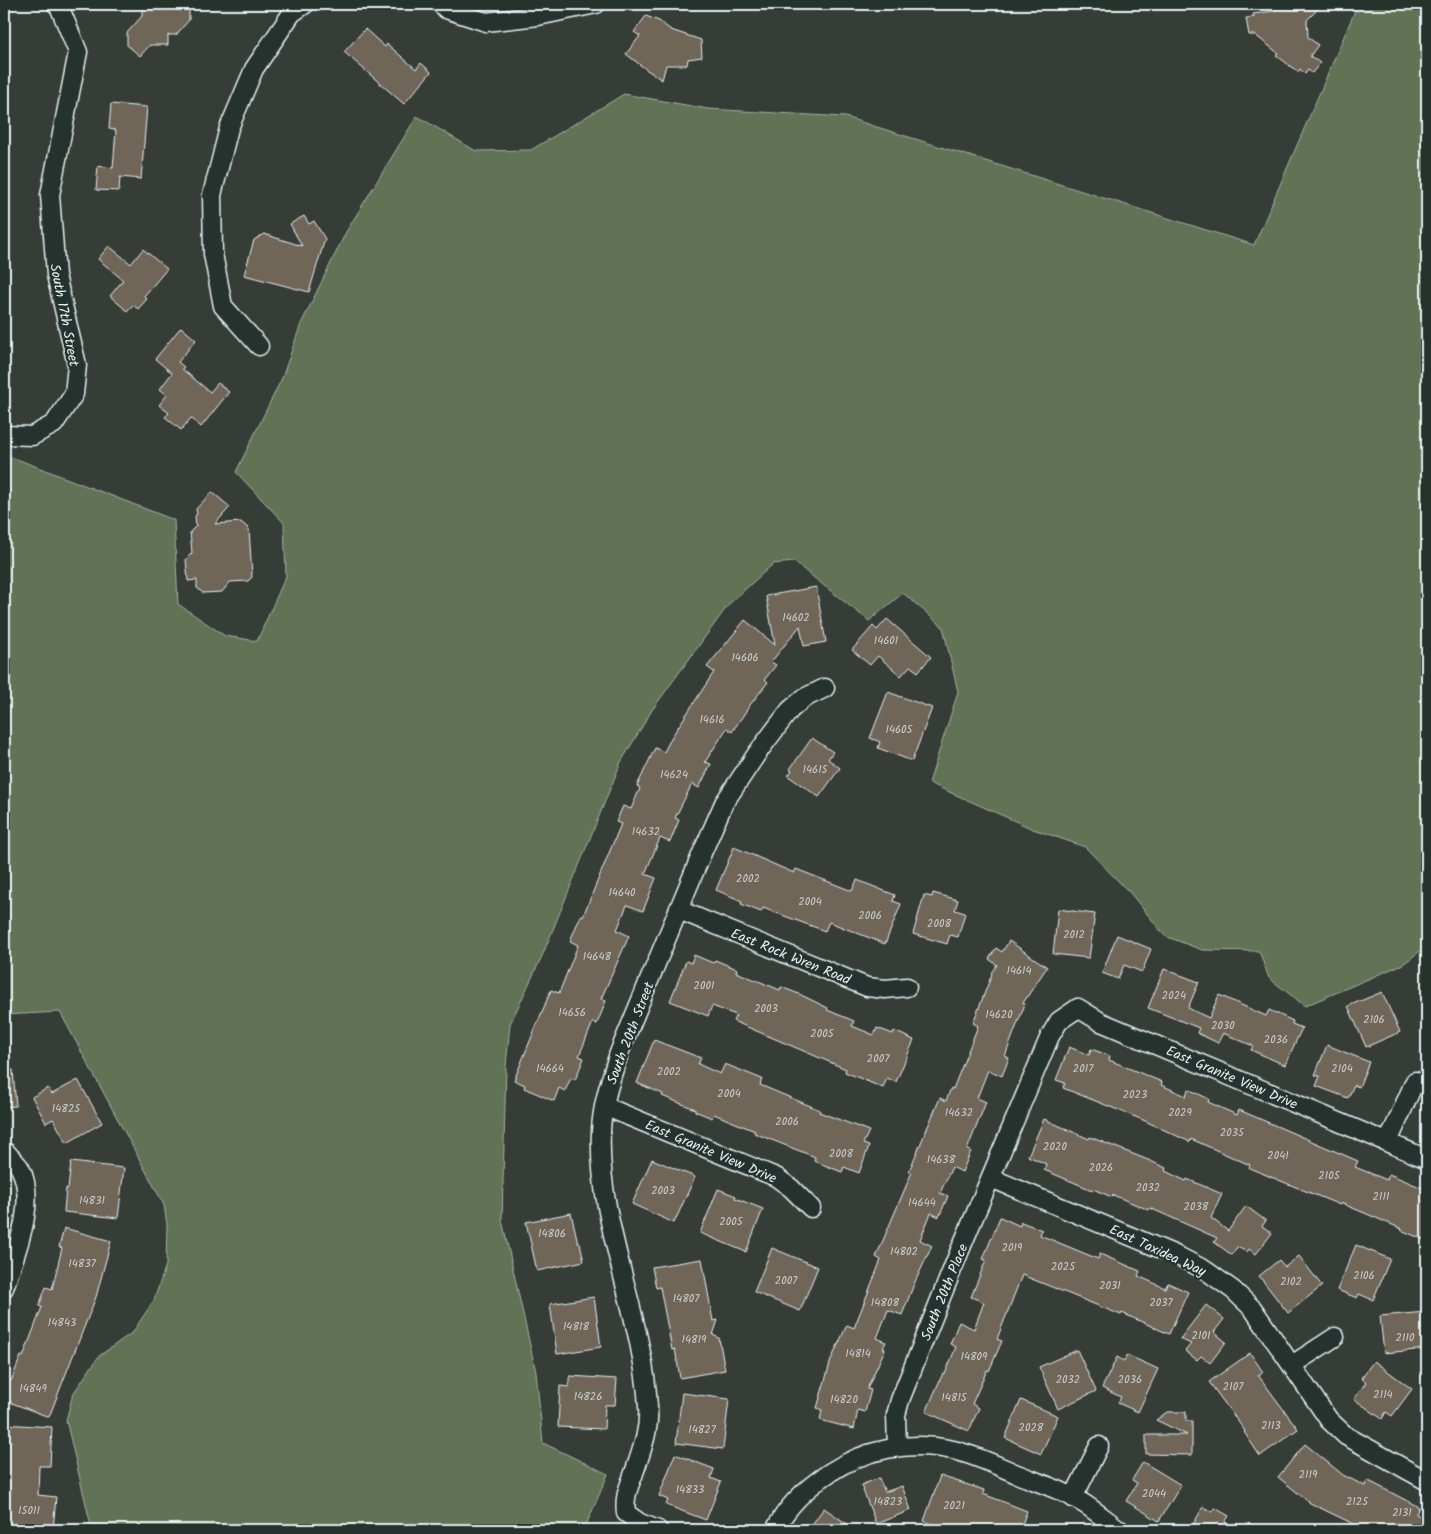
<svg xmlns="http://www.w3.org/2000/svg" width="1431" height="1534" viewBox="0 0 1431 1534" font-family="Kalam,sans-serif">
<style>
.green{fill:#627254;stroke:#a5b2a6}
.building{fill:#706659;stroke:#e8f1f8}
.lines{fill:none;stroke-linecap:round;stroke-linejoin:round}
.minor-casing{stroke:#e8f1f8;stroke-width:21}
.minor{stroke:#26332d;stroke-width:18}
.labels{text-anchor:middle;stroke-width:4.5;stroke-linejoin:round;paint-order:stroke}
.number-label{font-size:11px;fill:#caced0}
.street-label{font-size:14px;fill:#e8f1f8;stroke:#26332d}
</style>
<rect width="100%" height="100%" fill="#353d36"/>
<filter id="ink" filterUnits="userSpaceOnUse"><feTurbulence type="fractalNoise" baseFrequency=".02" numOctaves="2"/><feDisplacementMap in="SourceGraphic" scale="10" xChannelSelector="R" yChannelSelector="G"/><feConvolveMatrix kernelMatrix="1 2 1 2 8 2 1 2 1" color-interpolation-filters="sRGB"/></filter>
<g filter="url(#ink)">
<path class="green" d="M1358 4H1427V946L1403 964 1305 1006 1269 978 1259 951 1202 950 1165 936 1131 894 1085 847 1033 829 929 783 958 692 943 627 903 593 869 621 794 562 773 564 729 604 652 710 621 762 543 954 510 1024 506 1066 502 1220 536 1372 543 1443 608 1474 584 1530H92L66 1420 73 1394 99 1356 133 1332 154 1300 166 1265 167 1225 164 1205 60 1012 4 1015V454L174 520 178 604 225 636 257 641 286 576 284 523 236 472 282 378 301 324 346 232 417 116 476 151 531 150 624 94 708 109 845 117 1254 245Z"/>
<path class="building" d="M142 4H189V20L176 35H168V45H150L140 56 127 45V33L142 16Z
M1280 4H1323L1307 20 1308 37 1318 45 1310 56 1320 63 1312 73 1308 70 1305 74 1300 69 1298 72 1276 55 1278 53 1255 35H1249L1246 18 1254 17 1253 14 1274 11Z
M646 16 659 21 671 30 701 40 702 57 688 59 687 65H666L662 80 647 70 626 54 640 36 634 32Z
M365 29 385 47 387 44 416 69 421 63 431 72 404 104 344 52Z
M111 104 147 107 141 179 120 177 119 191 96 190 98 166 113 168 116 130 109 129Z
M304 216 309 224 314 221 325 239 309 292 244 275 254 240 264 234 302 246 290 224Z
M109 246 131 264 143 249 167 269 144 296 147 299 138 309 133 305 127 311 110 296 123 280 98 259Z
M181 327 196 340 178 362 184 367 182 369 210 392 218 383 229 392 201 427 191 418 181 430 165 417 169 413 159 405 167 395 160 389 172 373 155 359Z
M212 492 230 507 215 524 241 522 249 529 252 577 248 581 230 582 222 592 203 593 197 588V580L188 581 186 559 192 553 190 532 196 526 195 516 197 514 196 509Z
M816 587 826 642 804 646 800 626 771 662 776 665 765 679 768 682 750 705 732 732 727 728 705 762 711 764 699 788 692 784 675 818 679 820 670 842 660 838 645 874 656 878 643 911 627 905 617 930 629 936 601 999 606 1001 597 1024 593 1022 579 1056 584 1058 575 1080 571 1078 565 1091 559 1088 554 1101 524 1088 525 1085 514 1080 551 990 559 993 578 945 570 941 581 915 583 916 621 824 616 822 623 806 631 809 640 788 637 786 655 748 664 752 671 738 714 672 707 667 745 620 775 645 766 596Z
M887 619 931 657 918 672 910 666 901 676 878 656 870 665 852 650 873 626 877 630Z
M888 692 932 708 912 761 878 748 880 742 870 738Z
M812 738 833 752 828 759 840 768 819 797 788 776 792 770 790 769Z
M734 847 794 873 796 869 852 891 857 880 895 895 893 901 901 904 885 944 829 922 825 931 763 908 761 912 741 904 742 901 716 890Z
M933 893 958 900 955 910 965 913 958 937 950 935 947 944 913 934 924 895 932 897Z
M1058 909 1095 914 1089 958 1053 954Z
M1117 935 1151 949 1142 972 1124 965 1118 979 1102 973Z
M1009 941 1047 967 1023 1003 1025 1004 1005 1056 1009 1058 1002 1076 988 1070 977 1098 986 1102 967 1150 971 1151 962 1172 952 1167 940 1193 948 1196 939 1217 931 1213 920 1240 932 1246 914 1284 902 1315 888 1310 877 1338 886 1342 883 1348 885 1349 867 1389 871 1390 865 1412 858 1410 854 1429 820 1420 822 1410 817 1408 831 1360 847 1325 854 1328 881 1260 876 1257 912 1172 909 1171 940 1098 946 1101 951 1088 953 1089 978 1026 973 1023 992 974 991 973 997 965 989 959 996 948 1002 952Z
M694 955 713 963 715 960 737 969 736 972 780 990 781 987 799 994 828 1008 827 1010 854 1021 852 1026 874 1035 877 1028 893 1034 894 1031 914 1040 896 1082 887 1078 883 1088 845 1072 846 1069 733 1021 736 1015 712 1006 708 1016 670 1001 686 961 691 963Z
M1164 969 1199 982 1188 1008 1209 1018 1219 995 1266 1016 1269 1010 1293 1021 1292 1024 1302 1028 1285 1065 1251 1050 1253 1046 1223 1033 1218 1043 1197 1033 1199 1028 1148 1008Z
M1382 992 1400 1032 1366 1047 1348 1006Z
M654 1040 701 1058 698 1064 720 1074 725 1064 762 1079 760 1085 820 1110 819 1112 869 1131 863 1144 869 1146 859 1173 844 1167 842 1172 814 1161 815 1157 754 1133 755 1131 714 1114 712 1118 695 1111V1109L662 1096 663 1094 637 1083Z
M1327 1045 1369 1062 1359 1087 1354 1085 1348 1098 1316 1086 1320 1076 1315 1075Z
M1069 1047 1089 1055 1091 1049 1110 1056 1109 1060 1162 1082 1161 1085 1186 1096 1188 1089 1209 1099 1208 1102 1237 1115 1239 1110 1358 1161 1355 1167 1387 1180 1389 1174 1427 1190V1241L1401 1230 1402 1229 1341 1203 1340 1205 1249 1168 1250 1165 1191 1139 1190 1142 1143 1120 1063 1088 1065 1083 1056 1080Z
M13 1070 16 1106 4 1107V1071Z
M78 1080 102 1123 67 1143 53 1119 46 1123 32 1097 48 1088 52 1094Z
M1044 1119 1089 1139 1090 1137 1148 1160 1166 1168 1165 1171 1186 1181 1187 1179 1222 1194 1211 1218 1228 1231 1246 1206 1266 1221 1262 1226 1272 1233 1256 1254 1249 1249 1247 1252 1237 1247 1232 1255 1214 1242 1217 1238 1150 1208 1149 1210 1113 1195 1112 1197 1093 1189 1092 1190 1044 1170 1046 1164 1028 1156Z
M652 1159 695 1177 674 1223 632 1204Z
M71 1162 124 1168 118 1218 64 1212 66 1188 68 1189Z
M718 1189 736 1196 735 1198 763 1209 746 1252 700 1233Z
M571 1213 578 1243H580L584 1261 537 1271 526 1222Z
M1000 1217 1020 1226 1021 1222 1042 1230 1040 1235 1098 1259 1100 1254 1140 1271 1138 1276 1165 1288 1168 1283 1188 1292 1169 1334 1122 1313 1121 1315 1022 1275 997 1339 1002 1341 989 1371 987 1370 972 1404 979 1408 969 1431 926 1412 943 1373 945 1374 956 1347 950 1344 959 1322 974 1329 984 1302 971 1297 986 1260 983 1259Z
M64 1228 111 1241 96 1297 49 1417 4 1400V1394L9 1381H11L21 1356 23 1357 42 1307 39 1306 46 1287 52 1289 62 1248 59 1247Z
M1356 1245 1390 1259 1373 1300 1359 1294 1357 1298 1337 1290Z
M772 1248 818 1267 800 1311 754 1292Z
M1299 1256 1322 1286 1288 1313 1259 1276 1279 1260 1285 1267Z
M702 1259 713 1321 718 1320 713 1335 719 1338 725 1370 680 1378 675 1349 672 1350 660 1287 656 1288 652 1267Z
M594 1297 601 1347 557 1354 550 1304Z
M1206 1305 1224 1319 1214 1332 1226 1342 1210 1363 1201 1356 1197 1360 1185 1351 1191 1344 1180 1339Z
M1426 1312 1427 1349 1384 1353 1380 1316Z
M1077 1350 1096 1391 1058 1409 1039 1367Z
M1250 1353 1263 1372 1258 1375 1298 1429 1260 1456 1244 1432 1245 1431 1209 1382Z
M1127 1355 1158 1369 1138 1412 1118 1403 1121 1397 1102 1388 1117 1357 1124 1361Z
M1374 1361 1412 1389 1392 1416 1386 1412 1382 1419 1354 1399 1366 1382 1361 1378Z
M570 1376 617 1379 615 1405H605L604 1429 558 1427 560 1386 569 1387Z
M682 1393 729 1399 723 1449 676 1443Z
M1021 1400 1058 1416 1041 1454 1005 1438Z
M1167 1412H1186V1421H1192V1455L1146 1454V1435H1187L1156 1420Z
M4 1424 52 1427 50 1466H39L38 1495 56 1497 53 1530H6L8 1513H4L6 1476H4Z
M1305 1444 1343 1475 1365 1486 1367 1480 1419 1507 1416 1514 1427 1520V1530H1366L1310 1503 1278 1477Z
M675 1454 714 1469 711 1478 721 1482 706 1520 666 1505 668 1500 659 1496Z
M1143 1462 1181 1485 1159 1521 1126 1501 1137 1483 1132 1480Z
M940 1476 984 1490 983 1494 1027 1511 1020 1530H950L924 1521Z
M879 1478 885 1492 902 1486 911 1510 876 1524 861 1485Z
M1203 1507 1213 1512 1215 1508 1229 1516 1225 1522 1239 1530H1190Z
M824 1508 856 1530H808Z"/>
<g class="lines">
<defs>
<path id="minor" d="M441 4 446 9 486 22 538 16 596 4
M259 346 223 306 213 254 212 195 229 128 254 69 292 13 305 4
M4 435 32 436 54 424 74 394 77 365 56 275 50 195 78 52 59 6 56 4
M679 910 867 987 885 989 907 987
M604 1106 776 1177 791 1188 811 1208
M1388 1142 1415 1081
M991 1178 1178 1256 1205 1270 1233 1290 1253 1309 1329 1420 1346 1436 1427 1481
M4 1288C15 1254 38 1202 20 1168 17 1163 11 1158 7 1153
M1292 1365 1335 1337
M897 1447 896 1415 900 1400 958 1255 1050 1036 1059 1021 1078 1008 1101 1022 1427 1159
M1073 1498 1099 1446
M658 1530 640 1523 626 1513C624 1497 628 1489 634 1473 641 1452 650 1430 648 1407 643 1314 597 1224 601 1131 602 1104 611 1078 619 1053L702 853 724 803 758 752 790 710 804 698 825 688
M775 1530C787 1506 806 1488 829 1473 865 1449 910 1440 953 1450 975 1455 996 1465 1017 1474 1040 1483 1065 1491 1086 1505 1098 1513 1109 1522 1120 1530"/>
</defs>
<use href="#minor" class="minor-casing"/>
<use href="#minor" class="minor"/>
</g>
</g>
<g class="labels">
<g class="number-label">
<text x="796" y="621">14602</text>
<text x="886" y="644">14601</text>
<text x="745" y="661">14606</text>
<text x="712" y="723">14616</text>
<text x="899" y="733">14605</text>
<text x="815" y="773">14615</text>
<text x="674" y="778">14624</text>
<text x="646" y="835">14632</text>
<text x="748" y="882">2002</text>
<text x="622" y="896">14640</text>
<text x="810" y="905">2004</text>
<text x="870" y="919">2006</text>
<text x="939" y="927">2008</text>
<text x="1074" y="938">2012</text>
<text x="597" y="960">14648</text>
<text x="1019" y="974">14614</text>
<text x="704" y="989">2001</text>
<text x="1174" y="999">2024</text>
<text x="766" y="1012">2003</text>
<text x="572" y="1016">14656</text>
<text x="999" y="1018">14620</text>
<text x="1374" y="1023">2106</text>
<text x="1223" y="1029">2030</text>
<text x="822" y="1037">2005</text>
<text x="1276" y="1043">2036</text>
<text x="878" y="1062">2007</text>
<text x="550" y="1072">14664</text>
<text x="1083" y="1072">2017</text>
<text x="1342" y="1072">2104</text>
<text x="669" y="1075">2002</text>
<text x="729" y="1097">2004</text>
<text x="1135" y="1098">2023</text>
<text x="66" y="1112">14825</text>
<text x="959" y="1116">14632</text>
<text x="1180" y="1116">2029</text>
<text x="787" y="1125">2006</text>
<text x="1232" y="1136">2035</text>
<text x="1055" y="1150">2020</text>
<text x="841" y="1157">2008</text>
<text x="1278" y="1159">2041</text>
<text x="941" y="1163">14638</text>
<text x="1101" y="1171">2026</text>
<text x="1329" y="1179">2105</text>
<text x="1148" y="1191">2032</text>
<text x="663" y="1194">2003</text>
<text x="1381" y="1200">2111</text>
<text x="92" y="1204">14831</text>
<text x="922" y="1206">14644</text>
<text x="1196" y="1210">2038</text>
<text x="731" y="1225">2005</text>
<text x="552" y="1237">14806</text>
<text x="1012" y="1251">2019</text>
<text x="904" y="1255">14802</text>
<text x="82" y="1267">14837</text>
<text x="1063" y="1270">2025</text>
<text x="1364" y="1279">2106</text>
<text x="786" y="1284">2007</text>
<text x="1291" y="1285">2102</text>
<text x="1110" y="1289">2031</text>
<text x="686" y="1302">14807</text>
<text x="885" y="1306">14808</text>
<text x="1161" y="1306">2037</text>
<text x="62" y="1326">14843</text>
<text x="576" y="1330">14818</text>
<text x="1201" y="1339">2101</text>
<text x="1405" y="1341">2110</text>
<text x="694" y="1343">14819</text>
<text x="858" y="1357">14814</text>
<text x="974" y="1360">14809</text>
<text x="1068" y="1383">2032</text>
<text x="1130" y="1383">2036</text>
<text x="1233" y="1390">2107</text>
<text x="33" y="1392">14849</text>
<text x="1383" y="1398">2114</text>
<text x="588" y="1400">14826</text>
<text x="954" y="1401">14815</text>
<text x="844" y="1403">14820</text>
<text x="1271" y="1429">2113</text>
<text x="1031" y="1431">2028</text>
<text x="702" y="1433">14827</text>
<text x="1308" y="1478">2119</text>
<text x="690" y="1493">14833</text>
<text x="1154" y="1497">2044</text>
<text x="888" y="1505">14823</text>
<text x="1357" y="1505">2125</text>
<text x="954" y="1509">2021</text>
<text x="29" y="1514">15011</text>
<text x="1402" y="1516">2131</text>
</g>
<g class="street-label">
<text transform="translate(65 315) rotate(79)" y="5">South 17th Street</text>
<text transform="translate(791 956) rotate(22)" y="5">East Rock Wren Road</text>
<text transform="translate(630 1033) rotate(-69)" y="5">South 20th Street</text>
<text transform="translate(1232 1077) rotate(23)" y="5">East Granite View Drive</text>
<text transform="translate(711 1151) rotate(23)" y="5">East Granite View Drive</text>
<text transform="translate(1158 1250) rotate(25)" y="5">East Taxidea Way</text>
<text transform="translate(944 1292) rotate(-68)" y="5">South 20th Place</text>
</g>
</g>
<rect width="1431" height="1534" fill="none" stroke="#26332d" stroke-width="20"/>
<rect x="10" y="10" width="1411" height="1514" fill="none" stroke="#e8f1f8" stroke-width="2" filter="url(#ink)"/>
</svg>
